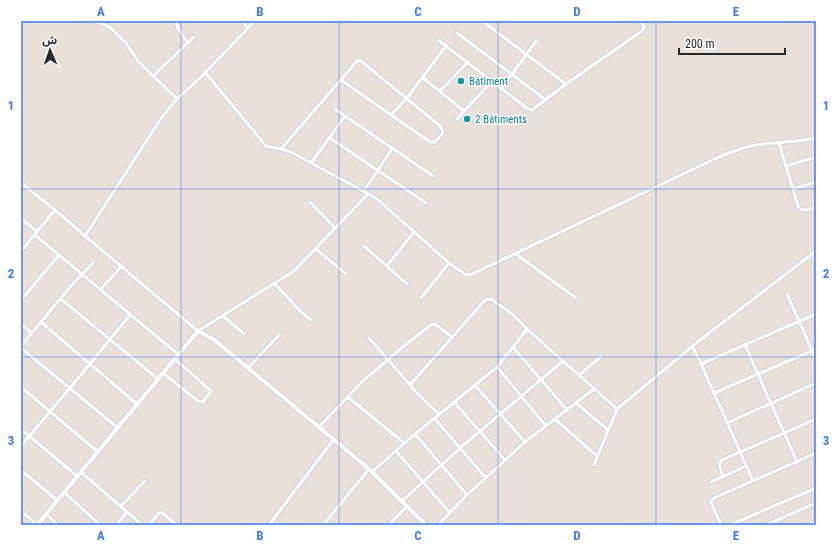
<svg xmlns="http://www.w3.org/2000/svg" width="837" height="546" viewBox="0 0 837 546" font-family="'Roboto Condensed','Noto Sans Arabic',sans-serif">
<style>
.lines{fill:none;stroke-linecap:round;stroke-linejoin:round}
.street-casing{stroke:#cfd4e0;stroke-width:5}
.secondary-casing{stroke:#cfd4e0;stroke-width:6}
.street{stroke:#fff;stroke-width:3}
.secondary{stroke:#fff;stroke-width:4}
.grid{fill:none;stroke:#427aee;stroke-width:1;stroke-opacity:0.55}
.culture-dot{fill:#0f9aa8;stroke:#fff;stroke-width:1.5}
.labels{text-anchor:middle;stroke-width:3;stroke-linejoin:round;paint-order:stroke}
.culture-label{font-size:11px;fill:#0d838f;stroke:#fff;text-anchor:start}
.neatline{fill:none;stroke:#427aee;stroke-width:1.5}
.grid-label{font-size:13px;text-anchor:middle;font-weight:bold;fill:#427aee}
</style>
<rect width="100%" height="100%" fill="#e9e0d9"/>
<g class="lines">
<defs>
<path id="street" d="M95 21 108 26 112 29 126 43 138 61 177 99
M176 21 178 28 188 43
M241 21 248 28
M482 21 566 84
M457 33 546 100
M438 40 528 109 532 110 566 84 642 31 644 27 641 21
M205 72 266 146 281 149 291 152 376 198 449 263 466 275 472 274 719 157C731 152 744 147 757 145 777 142 796 142 816 138
M153 76 194 37
M422 77 464 111
M501 89 537 40
M440 91 468 62
M335 109 433 176
M392 114 407 98 446 46
M457 119 491 82
M330 138 426 203
M779 143 798 206C803 213 810 209 816 207
M281 149 358 60 361 61 439 125 442 129 443 133 435 142H430L341 80
M311 163 345 116
M786 166 816 157
M21 183 55 210 85 236 198 331 294 271 368 194
M793 189 816 182
M364 191 392 149
M310 202 335 228
M21 218 37 232
M35 235 179 355
M85 236 162 117 177 99 201 77 255 21
M364 246 407 284
M316 249 346 274
M21 251 55 210
M516 254 576 298
M387 266 414 232
M275 284 300 311 311 320
M101 289 121 267
M787 294 816 360
M421 298 449 263
M61 299 158 379
M21 300 59 255
M223 316 244 334
M41 322 138 405
M21 324 32 333
M369 338 419 395 439 414
M745 345 797 462
M21 346 70 287 94 262
M692 346 699 359 753 481
M513 347 567 410
M21 348 118 428
M701 364 816 314
M249 367 280 334
M497 367 546 426
M164 374 198 401 203 402 211 391 175 359
M579 375 602 356
M410 385 485 300 491 299 512 314 527 329 617 409
M475 385 525 442
M21 387 98 452
M714 393 816 349
M348 397 404 443
M454 402 505 460
M576 403 608 430
M434 418 486 478
M555 419 597 456
M727 423 816 383
M319 427 362 382 405 345 431 325 435 324 452 337
M21 429 77 476
M415 434 467 495
M21 446 70 388 130 315
M396 451 450 513
M594 465 617 409 695 344 816 251
M21 470 57 500
M81 472 142 525
M372 472 408 440 497 367 527 329
M723 477 719 464 722 460 816 419
M711 482 746 466
M64 492 100 525
M402 501 460 448 563 361
M121 506 145 481
M21 511 37 524
M46 514 58 525
M116 525 127 512
M149 525 159 513 161 512 177 525
M269 525 334 439
M323 525 369 469
M389 525 407 506
M438 525 467 495 525 442 594 389
M721 525 712 505 711 502 714 498 816 453
M730 525 816 488
M766 525 816 503
M808 525 816 522"/>
<path id="secondary" d="M37 525 198 331 213 339 223 347 369 469 426 525"/>
</defs>
<use href="#street" class="street-casing"/>
<use href="#secondary" class="secondary-casing"/>
<use href="#street" class="street"/>
<use href="#secondary" class="secondary"/>
</g>
<path class="grid" d="M181 21V525M339 21V525M498 21V525M656 21V525M21 189H816M21 357H816"/>
<g class="culture-dot">
<circle cx="461" cy="81" r="4"/>
<circle cx="467" cy="119" r="4"/>
</g>
<g class="labels">
<g class="culture-label">
<text x="469" y="85">Bâtiment</text>
<text x="475" y="123">2 Bâtiments</text>
</g>
</g>
<rect width="837" height="546" fill="none" stroke="#ffffff" stroke-width="44"/>
<g transform="translate(50 50) rotate(358)" stroke="#ffffff" stroke-width="3" paint-order="stroke">
<path d="M0-3L7 15L0 10L-7 15Z" fill="#272727"/>
<text y="-6" font-size="11" font-weight="bold" text-anchor="middle" fill="#272727">ش</text>
</g>
<path d="M679 48v6h106v-6" fill="none" stroke="#272727" stroke-width="2"/>
<text x="685" y="48" font-size="12" fill="#272727" stroke="#ffffff" stroke-width="3" paint-order="stroke">200 m</text>
<rect x="22" y="22" width="793" height="502" class="neatline"/>
<g class="grid-label">
<text x="101" y="16">A</text>
<text x="260" y="16">B</text>
<text x="418" y="16">C</text>
<text x="577" y="16">D</text>
<text x="736" y="16">E</text>
<text x="11" y="110">1</text>
<text x="826" y="110">1</text>
<text x="11" y="278">2</text>
<text x="826" y="278">2</text>
<text x="11" y="445">3</text>
<text x="826" y="445">3</text>
<text x="101" y="540">A</text>
<text x="260" y="540">B</text>
<text x="418" y="540">C</text>
<text x="577" y="540">D</text>
<text x="736" y="540">E</text>
</g>
</svg>
